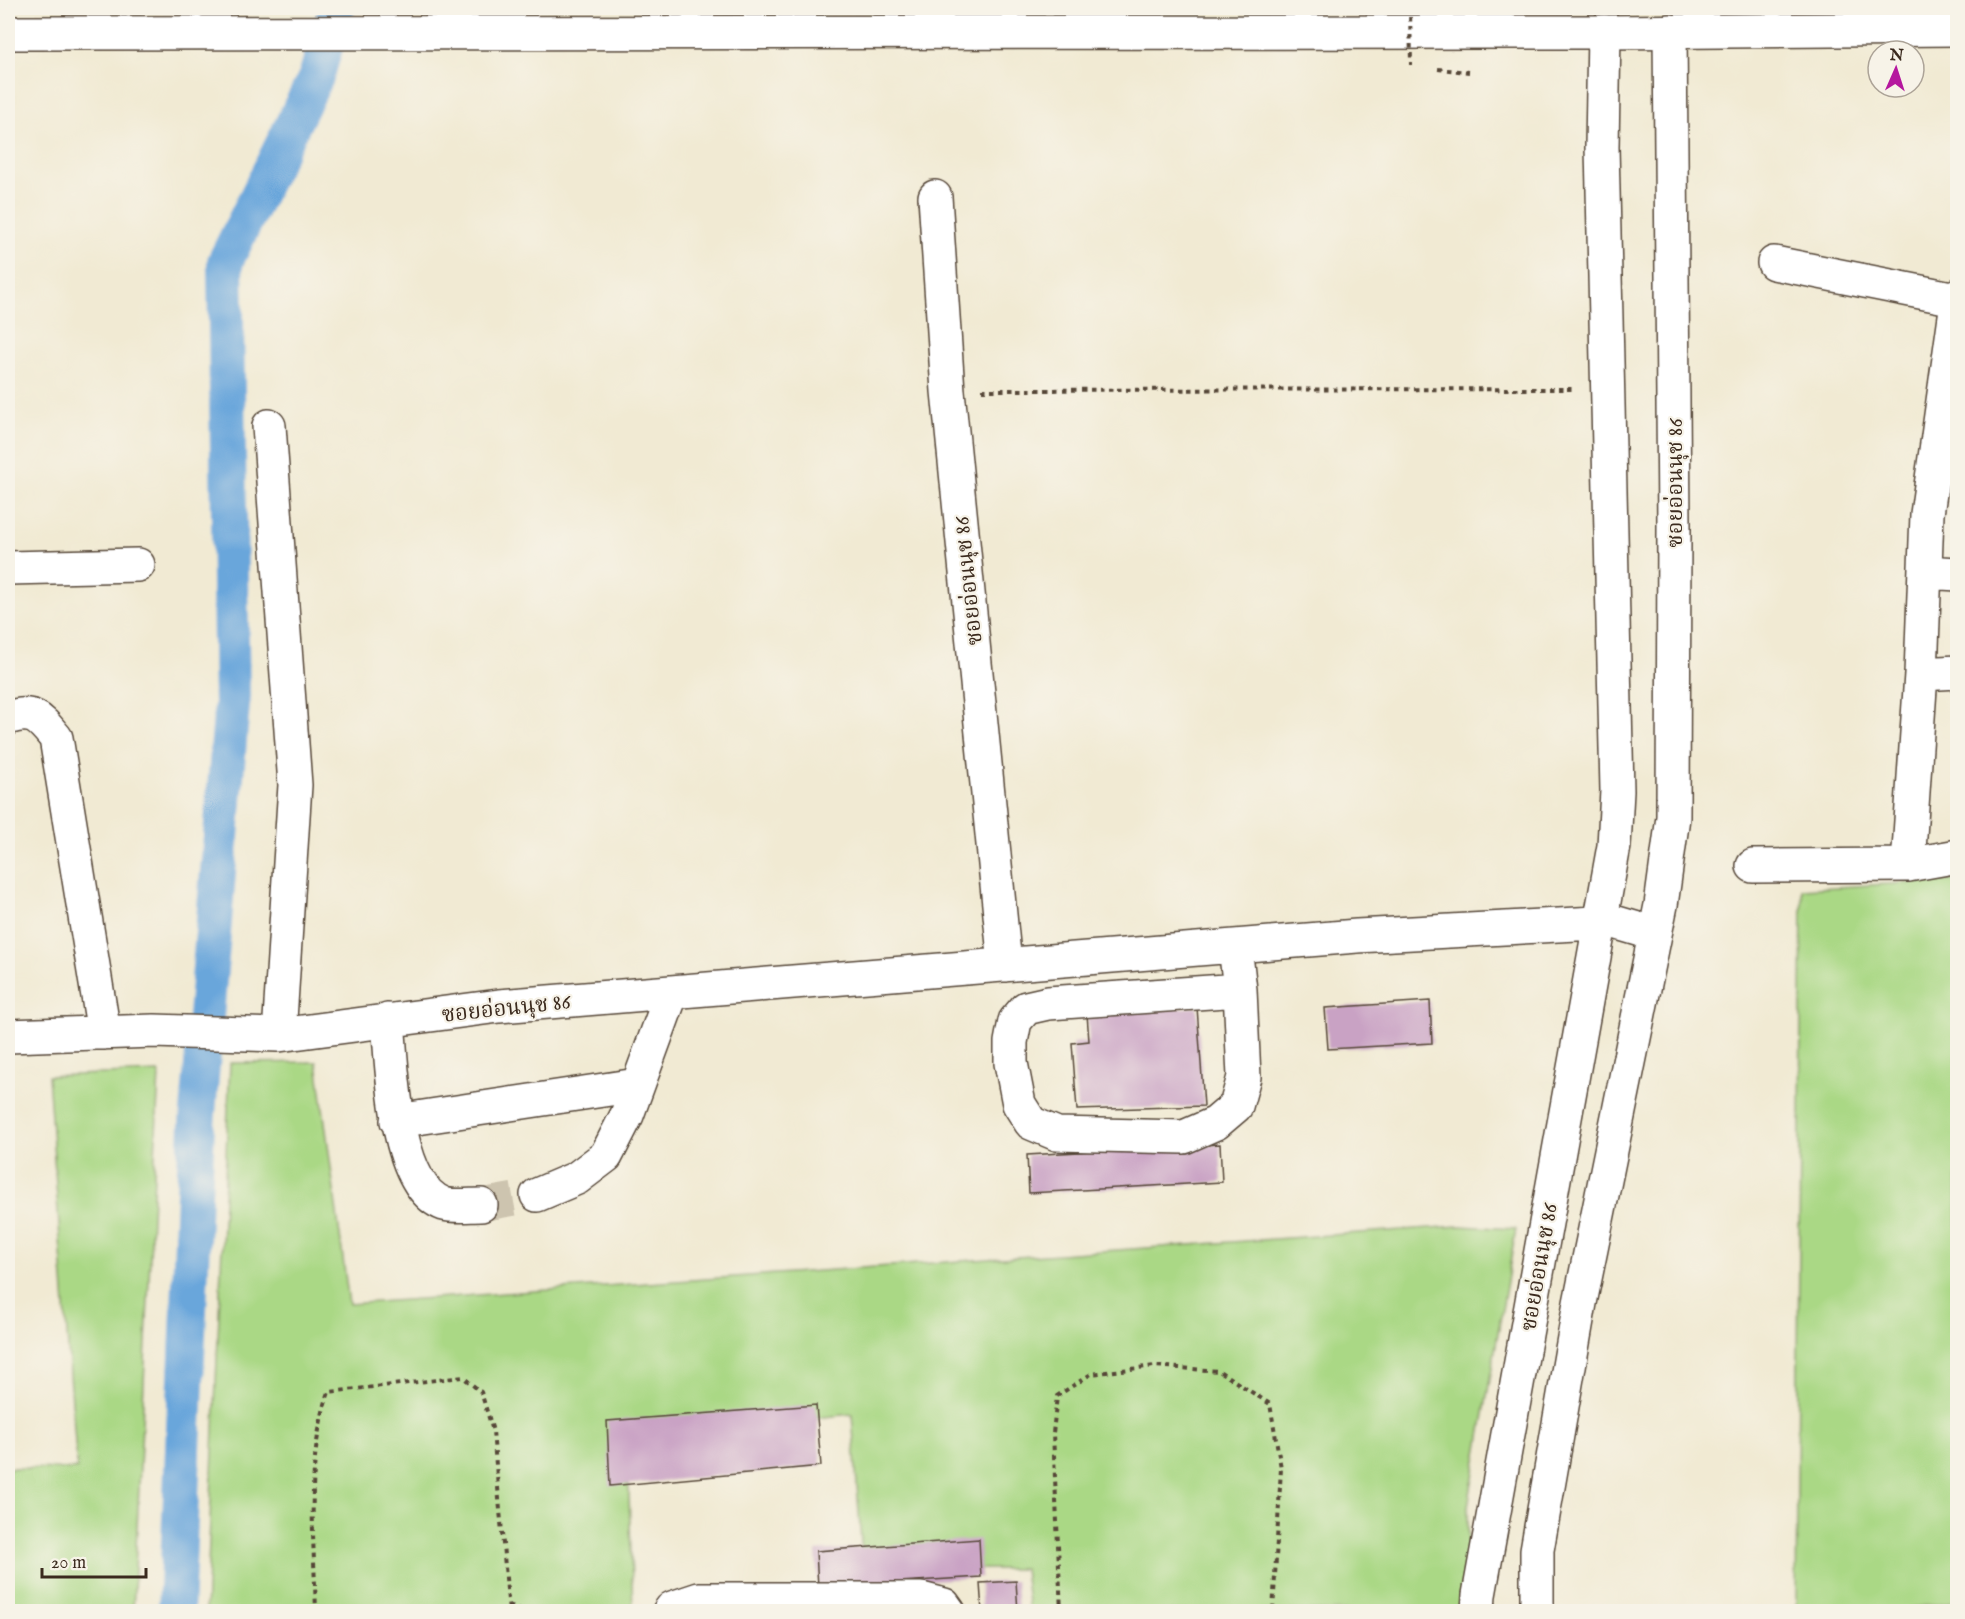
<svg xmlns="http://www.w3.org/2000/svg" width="1965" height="1619" viewBox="0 0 1965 1619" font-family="'IM FELL English','Noto Serif Thai',serif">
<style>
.green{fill:#aad885;stroke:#728152;stroke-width:1.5}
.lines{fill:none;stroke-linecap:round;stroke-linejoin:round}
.canal{stroke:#69a6db;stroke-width:36}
.building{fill:#c9a2c4}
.minor-tunnel{stroke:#cdc4af;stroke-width:33;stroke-dasharray:33 16;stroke-linecap:butt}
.minor-casing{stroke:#564739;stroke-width:36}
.major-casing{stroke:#564739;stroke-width:36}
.path{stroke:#564739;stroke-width:4;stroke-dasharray:4.5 4.5;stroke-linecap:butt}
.minor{stroke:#fff;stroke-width:33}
.major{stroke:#fff;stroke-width:33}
.path-bridge{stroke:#564739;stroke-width:4;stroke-dasharray:4.5 4.5;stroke-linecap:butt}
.labels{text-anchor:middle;stroke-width:4.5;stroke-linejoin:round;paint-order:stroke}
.street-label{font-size:22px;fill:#3b2a1e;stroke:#f7f3e8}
</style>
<rect width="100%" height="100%" fill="#f7f3e8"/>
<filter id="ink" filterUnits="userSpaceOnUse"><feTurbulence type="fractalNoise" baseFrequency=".0167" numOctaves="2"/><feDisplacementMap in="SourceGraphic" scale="12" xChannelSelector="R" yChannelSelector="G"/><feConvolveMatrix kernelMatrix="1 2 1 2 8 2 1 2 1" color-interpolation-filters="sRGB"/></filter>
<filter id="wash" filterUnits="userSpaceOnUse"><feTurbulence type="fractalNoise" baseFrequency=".008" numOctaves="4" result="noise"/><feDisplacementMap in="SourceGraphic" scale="24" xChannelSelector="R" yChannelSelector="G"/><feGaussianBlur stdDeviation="1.35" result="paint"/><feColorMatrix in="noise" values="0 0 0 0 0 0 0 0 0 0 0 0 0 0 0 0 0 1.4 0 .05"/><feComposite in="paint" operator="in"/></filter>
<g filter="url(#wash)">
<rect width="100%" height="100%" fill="#f1ead3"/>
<path class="green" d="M1957 880V1601L1891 1611H1796L1802 889Z
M317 1062 349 1304 1459 1226 1516 1229 1468 1506V1611H1029L1024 1569H863L852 1414 627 1438 633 1611 206 1612 230 1063Z
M159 1072 133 1611H8V1468L77 1469 48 1076Z"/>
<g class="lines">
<path class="canal" d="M176 1612 197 1125 232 704 225 262 316 77 337 8"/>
</g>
<g id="blocks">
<path class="building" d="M1430 1001 1432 1043 1328 1049 1325 1008Z
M1197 1007 1204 1106 1077 1110 1072 1043 1089 1041 1087 1014Z
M1220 1144 1222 1182 1029 1193 1027 1155Z
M816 1405 821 1466 610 1486 607 1421Z
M979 1539 981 1577 818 1587 816 1551Z
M1016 1581 1018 1612H982L980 1583Z"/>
</g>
</g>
<g filter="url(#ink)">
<use href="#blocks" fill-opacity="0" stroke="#564739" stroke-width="1.5"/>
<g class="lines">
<path class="minor-tunnel" d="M481 1205 537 1195"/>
<defs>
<path id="minor" d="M935 197 948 391 1005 965
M1774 263 1956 299
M269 426 295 785 279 1035
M8 568 138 565
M1925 572 1958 574
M1921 674 1958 672
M8 718C34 709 40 719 56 738L104 1033
M1908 865 1921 674 1927 514 1958 295
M1753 866 1908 865 1958 856
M1235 946 1240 990 1244 1077 1236 1106 1216 1123 1184 1137 1057 1134 1031 1123 1019 1104 1011 1063V1042L1015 1021 1026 1008 1048 1003 1240 990
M388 1020C392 1065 394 1186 444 1204 454 1207 470 1205 481 1205
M8 1036 154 1031 279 1035 499 1006 1357 936 1614 922 1655 934
M397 1121 637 1085
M537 1195 577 1178 606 1156 627 1115 672 992
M669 1612 672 1608 699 1599H921L944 1605 949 1612
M1478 1612 1479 1595 1614 846 1617 791 1602 147 1604 32
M1537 1612V1550L1580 1303 1661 905 1673 817 1674 525 1670 31"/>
<path id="major" d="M8 33 1604 32 1958 29"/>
</defs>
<use href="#minor" class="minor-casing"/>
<use href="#major" class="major-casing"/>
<path class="path" d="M1438 69 1469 72
M982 390 1574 389
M509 1605 527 1612
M316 1612C314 1541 305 1460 329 1392L463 1377 481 1392 493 1431 509 1612
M1061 1612 1053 1433 1057 1396 1091 1374 1154 1366 1219 1371 1270 1404 1281 1468 1273 1612"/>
<use href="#minor" class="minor"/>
<use href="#major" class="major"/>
<path class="path-bridge" d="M1410 8 1411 65"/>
</g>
</g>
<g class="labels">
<g class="street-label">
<text transform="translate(1674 483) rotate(-90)" y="8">ซอยอ่อนนุช 86</text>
<text transform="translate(967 581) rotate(-96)" y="8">ซอยอ่อนนุช 86</text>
<text transform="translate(506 1007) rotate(-6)" y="8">ซอยอ่อนนุช 86</text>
<text transform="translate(1538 1267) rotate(-80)" y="8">ซอยอ่อนนุช 86</text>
</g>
</g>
<rect width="1965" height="1619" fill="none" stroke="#f7f3e8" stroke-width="30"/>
<g transform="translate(1896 69) rotate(3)"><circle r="28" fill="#f7f3e8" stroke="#aca397" stroke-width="1.5"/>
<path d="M0-4.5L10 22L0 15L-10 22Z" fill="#b5179e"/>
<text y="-9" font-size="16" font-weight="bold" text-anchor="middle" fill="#3b2a1e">N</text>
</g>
<path d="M42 1568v9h104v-9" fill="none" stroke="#3b2a1e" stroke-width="3"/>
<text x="51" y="1568" font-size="18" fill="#3b2a1e" stroke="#f7f3e8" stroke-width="4.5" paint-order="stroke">20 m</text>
</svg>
